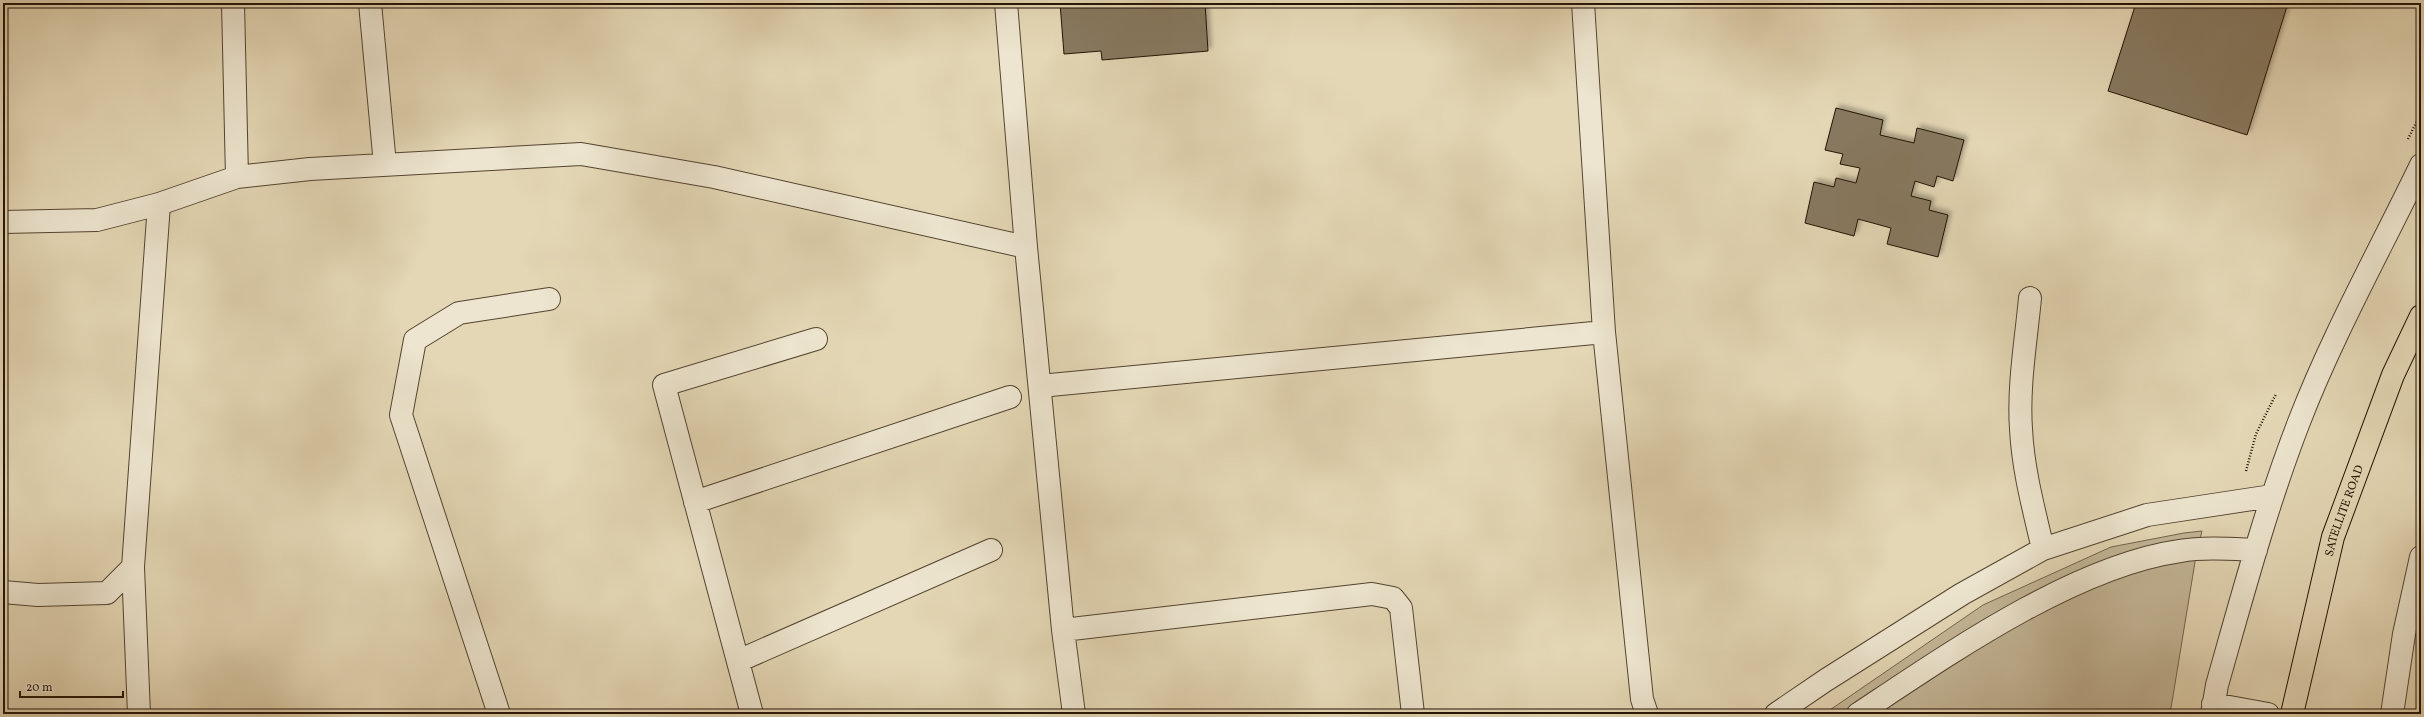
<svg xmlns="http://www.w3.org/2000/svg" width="2424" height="717" viewBox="0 0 2424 717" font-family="Vollkorn,serif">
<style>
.green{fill:#c3b697;stroke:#73644e}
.building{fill:#877960;stroke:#231304;filter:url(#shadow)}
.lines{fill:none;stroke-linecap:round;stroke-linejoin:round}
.minor-casing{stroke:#534430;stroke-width:24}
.major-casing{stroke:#231304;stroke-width:24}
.path{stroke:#231304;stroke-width:2.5;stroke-dasharray:1 2;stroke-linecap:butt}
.minor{stroke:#ede5cf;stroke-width:22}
.major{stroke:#e4d7b5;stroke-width:22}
.labels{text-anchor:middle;stroke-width:3;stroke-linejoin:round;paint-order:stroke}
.street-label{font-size:12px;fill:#231304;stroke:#ede5cf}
</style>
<defs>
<filter id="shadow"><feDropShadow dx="3.5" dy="-3.5" stdDeviation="2" flood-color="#0004"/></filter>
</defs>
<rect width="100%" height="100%" fill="#e4d7b5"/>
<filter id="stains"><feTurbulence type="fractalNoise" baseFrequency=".005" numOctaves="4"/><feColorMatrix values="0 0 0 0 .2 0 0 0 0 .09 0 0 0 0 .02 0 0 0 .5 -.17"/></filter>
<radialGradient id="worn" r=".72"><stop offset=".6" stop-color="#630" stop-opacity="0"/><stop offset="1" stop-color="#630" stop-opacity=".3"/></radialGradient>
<path class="green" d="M2202 531 2196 556 2170 714H1824L1983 605 2111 547 2184 533Z"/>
<path class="building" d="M1060 3H1205L1208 51 1102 60 1101 51 1064 54Z
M2136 3H2288L2247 135 2108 91Z
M1836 108 1883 120 1880 135 1914 143 1917 128 1964 140 1953 181 1937 176 1934 187 1915 181 1911 196 1931 201 1929 210 1948 215 1938 257 1887 244 1891 228 1858 219 1854 236 1805 223 1814 182 1834 187 1836 178 1856 183 1860 168 1840 164 1843 154 1825 150Z"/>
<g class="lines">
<defs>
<path id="minor" d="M233 3 237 177
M370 3 385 165
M1006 3 1026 247 1063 630 1074 714
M1583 3 1604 332
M3 222 97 220 159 204 237 177 310 169 581 154 714 177 1026 247
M2030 298C2026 341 2018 386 2021 429 2023 470 2034 510 2043 549
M1040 386 1604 332 1642 699 1647 714
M695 502 1010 397
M3 592 38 595 107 593 133 567
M1063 630 1372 594 1393 598 1401 608 1413 714
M738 661 991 550
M2213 704 2268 714
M139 714 133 567 159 204
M499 714 401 415 415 340 459 313 549 299
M752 714 664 385 816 339
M1776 714 1826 680 1962 594 2043 549 2147 515 2272 496
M1858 714C1947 655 2074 566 2180 551 2205 547 2231 549 2256 550
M2212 714 2217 685C2242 597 2266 507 2299 422 2333 334 2380 250 2421 165
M2392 714 2404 634 2421 557"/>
<g id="major">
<path id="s1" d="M2292 714 2333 537 2393 375 2421 316"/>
</g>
</defs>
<use href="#minor" class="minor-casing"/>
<use href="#major" class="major-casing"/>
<path class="path" d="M2408 139 2421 113
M2246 471 2256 434 2276 394"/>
<use href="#minor" class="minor"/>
<use href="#major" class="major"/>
</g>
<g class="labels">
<g class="street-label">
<text dy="4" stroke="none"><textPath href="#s1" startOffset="210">SATELLITE ROAD</textPath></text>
</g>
</g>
<rect width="2424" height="717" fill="none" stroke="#e4d7b5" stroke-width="16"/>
<rect x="4" y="4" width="2416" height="709" fill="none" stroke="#231304" stroke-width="2"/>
<rect x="8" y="8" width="2408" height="701" fill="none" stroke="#231304"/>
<path d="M20 691v6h103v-6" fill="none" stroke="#231304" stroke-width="2"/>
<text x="26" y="691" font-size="12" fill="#231304" stroke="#ede5cf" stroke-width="3" paint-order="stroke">20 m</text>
<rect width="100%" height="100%" filter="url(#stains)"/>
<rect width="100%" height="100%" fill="url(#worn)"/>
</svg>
